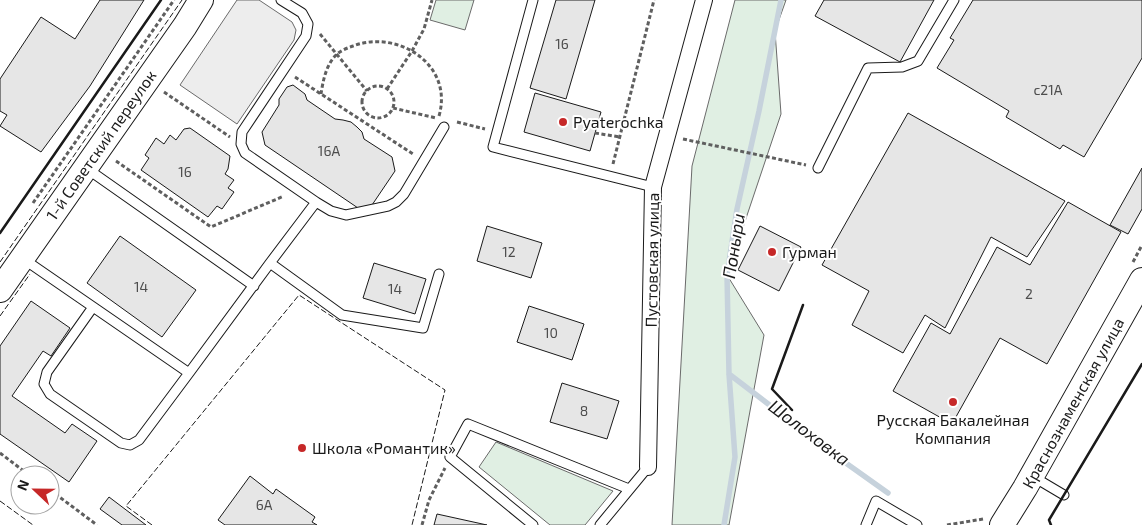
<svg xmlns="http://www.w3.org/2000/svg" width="1142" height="525" viewBox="0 0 1142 525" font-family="'Exo 2',sans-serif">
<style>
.green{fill:#e0efe3;stroke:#6a6a6a}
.parking{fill:#ededed;stroke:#6a6a6a}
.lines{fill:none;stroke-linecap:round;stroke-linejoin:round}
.stream{stroke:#c6d2dc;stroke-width:5.5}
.building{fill:#e6e6e6;stroke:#1a1a1a}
.lane-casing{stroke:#1a1a1a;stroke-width:11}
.street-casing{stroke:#1a1a1a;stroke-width:18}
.secondary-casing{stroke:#1a1a1a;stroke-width:26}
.path{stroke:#5f5f5f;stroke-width:3;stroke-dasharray:4 2.5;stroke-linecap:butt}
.lane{stroke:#fff;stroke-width:9}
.street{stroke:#fff;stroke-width:16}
.secondary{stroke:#fff;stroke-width:24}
.fence{stroke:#1a1a1a;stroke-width:1;stroke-dasharray:6 2.5;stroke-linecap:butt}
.wall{stroke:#1a1a1a;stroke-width:2.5}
.poi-dot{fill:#c62828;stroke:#fff;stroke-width:2}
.labels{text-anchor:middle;stroke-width:4;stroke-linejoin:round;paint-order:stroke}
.number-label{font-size:14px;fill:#4d4d4d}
.poi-label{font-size:16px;fill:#1a1a1a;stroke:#fff;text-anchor:start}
.street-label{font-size:16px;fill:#1a1a1a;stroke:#fff}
.water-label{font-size:18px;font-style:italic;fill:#1a1a1a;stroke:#fff}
</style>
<rect width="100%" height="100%" fill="#fff"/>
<path class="green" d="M436 0H474L465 30 430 20Z
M735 0H786L775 31 781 114 727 275 764 335 729 525H672L692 166Z
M496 442 613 491 585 525H550L479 467Z"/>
<path class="parking" d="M237 0H259L292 22 296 30 294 40 237 124 180 85Z"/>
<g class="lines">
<path class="stream" d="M729 374 836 456 888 493
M724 525 735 457 729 374 727 275 737 209 759 111 781 0"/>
</g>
<path class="building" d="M100 0H144L90 86 41 152 0 126 7 115 0 111V79L41 17 75 39Z
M556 0H595L566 99 530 88Z
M824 0H934L900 62 815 16Z
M973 0H1142V58L1084 157 1063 145 1060 149 1006 117 1009 111 937 68 954 40 950 38Z
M293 85 305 94 307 100 335 119 343 120 351 122 357 127 362 132 364 139 392 157 395 171 372 205 358 208 265 145 262 132 279 105V99L287 87Z
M535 93 601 112 590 151 524 132Z
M908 113 1065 201 1027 257 991 237 945 328 925 315 903 353 852 325 869 291 822 265Z
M190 128 230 156 228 169 225 174 234 180 228 188 234 192 222 209 217 206 208 217 141 170 149 158 145 155 156 138 164 144 170 135 176 140 184 129Z
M1142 168V209L1128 234 1110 225Z
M1068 202 1121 232 1047 364 1000 338 952 424 893 391 931 323 950 334 997 247 1030 265Z
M487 226 542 243 531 278 477 261Z
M760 226 801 247 779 291 738 270Z
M120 236 196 290 162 337 87 283Z
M374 263 426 279 415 314 363 298Z
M31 301 70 328 51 356 43 351 12 396 65 433 72 424 97 441 69 482 0 434V346Z
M529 306 584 324 572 360 517 342Z
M562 383 619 401 607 439 550 422Z
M250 476 273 494 276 489 315 517 312 522 317 525H225L218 520Z
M109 497 146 525H122L100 509Z
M437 514 487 525H434Z"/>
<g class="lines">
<defs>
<path id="lane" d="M281 0 302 13 308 24 306 36 242 132 241 144 245 153 316 202
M533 0 493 147 653 187
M86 168 254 286
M818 168 868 68 902 67 918 61 954 0
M22 258 189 373 270 263 342 315 423 328 439 274
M270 263 316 202 331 211 346 215 388 206 396 202 404 194 444 127
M93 307 47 372 44 384 50 394 121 443 130 445 139 440 189 373
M1032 476 1064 495
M533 525 450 457 468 424 629 489
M600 525 648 467
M866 525 876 501 917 525"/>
<path id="street" d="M648 467 653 187 704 0"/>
<path id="secondary" d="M0 290 185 26 201 0
M1002 525 1025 488 1142 280"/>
</defs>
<use href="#lane" class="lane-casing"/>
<use href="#street" class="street-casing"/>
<use href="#secondary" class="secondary-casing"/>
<path class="path" d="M320 34 367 91
M295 77 413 154
M362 102a16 16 0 1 1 32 0a16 16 0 1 1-32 0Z
M387 89 412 51 424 29 432 0
M164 92 230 137
M321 94C323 81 326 65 336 55 340 51 347 48 353 46 397 29 454 64 439 116
M393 108 436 118
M457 122 485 129
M595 133 620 137
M683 139 806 165
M116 161 211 227 284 196
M613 164 654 0
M33 203 174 0
M1133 262 1142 245
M0 453 29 475
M50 490 97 525
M422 525 429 500 445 468
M947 525 983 519"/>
<use href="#lane" class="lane"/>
<use href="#street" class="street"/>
<use href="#secondary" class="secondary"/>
<path class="fence" d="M0 262 182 0
M0 316 30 274
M0 501 33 525
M152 525 126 506 299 295 445 390 412 525"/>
<path class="wall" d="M0 233 161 0
M792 410 772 389 803 305
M1051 525 1049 520 1142 364"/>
</g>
<g class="poi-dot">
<circle cx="563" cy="122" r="5"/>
<circle cx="772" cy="252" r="5"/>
<circle cx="953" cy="402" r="5"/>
<circle cx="302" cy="448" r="5"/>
</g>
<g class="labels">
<g class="number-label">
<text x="562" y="49">16</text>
<text x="1048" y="95">с21А</text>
<text x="329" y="156">16А</text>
<text x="185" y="177">16</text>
<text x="509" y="257">12</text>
<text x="141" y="292">14</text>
<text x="395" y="294">14</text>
<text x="1029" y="299">2</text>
<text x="551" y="338">10</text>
<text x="584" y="416">8</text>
<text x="264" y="510">6А</text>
</g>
<g class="poi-label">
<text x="573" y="128">Pyaterochka</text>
<text x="782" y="258">Гурман</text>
<text x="953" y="426" text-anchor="middle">Русская Бакалейная<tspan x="953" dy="18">Компания</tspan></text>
<text x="312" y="454">Школа «Романтик»</text>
</g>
<g class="street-label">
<text transform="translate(101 145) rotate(-55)" y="6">1-й Советский переулок</text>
<text transform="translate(652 260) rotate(-89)" y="6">Пустовская улица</text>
<text transform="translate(1073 403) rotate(-61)" y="6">Краснознаменская улица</text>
</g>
<g class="water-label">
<text transform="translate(734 246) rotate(-81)" y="6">Поныри</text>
<text transform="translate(809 433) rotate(37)" y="6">Шолоховка</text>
</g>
</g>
<g transform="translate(35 490) rotate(292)"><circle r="24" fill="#ffffff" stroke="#a3a3a3"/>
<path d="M0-4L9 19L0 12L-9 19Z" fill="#c62828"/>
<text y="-8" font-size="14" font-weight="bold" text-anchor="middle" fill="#1a1a1a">N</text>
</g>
</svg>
